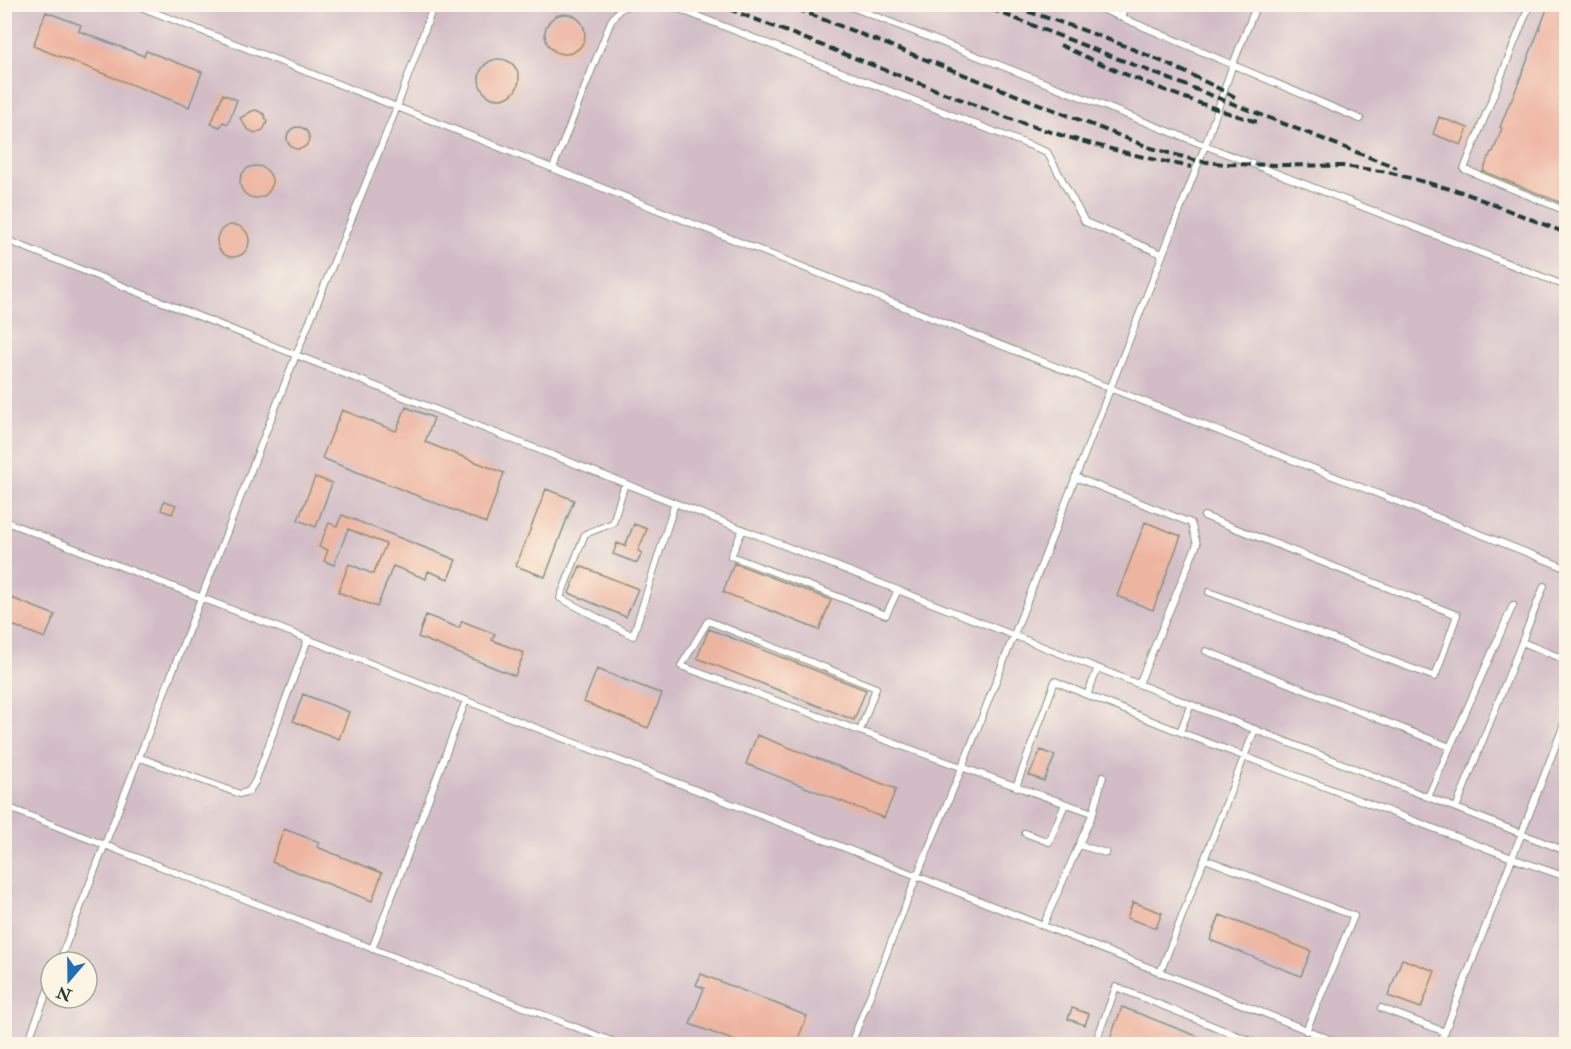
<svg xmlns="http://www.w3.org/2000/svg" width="1571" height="1049" viewBox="0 0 1571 1049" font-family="'IM FELL Double Pica',serif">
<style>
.industrial{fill:#d2bdc7;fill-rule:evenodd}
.building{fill:#edb4a0}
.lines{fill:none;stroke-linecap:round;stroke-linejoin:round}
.lane-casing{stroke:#8a9482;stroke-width:8}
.lane{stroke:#fff;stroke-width:6}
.rail{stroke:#1f3d34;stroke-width:4;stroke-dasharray:9 4.5;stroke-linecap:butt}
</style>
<rect width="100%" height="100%" fill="#fcf5e5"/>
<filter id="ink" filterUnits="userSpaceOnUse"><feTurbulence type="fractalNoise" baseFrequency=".0167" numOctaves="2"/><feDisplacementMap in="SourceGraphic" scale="12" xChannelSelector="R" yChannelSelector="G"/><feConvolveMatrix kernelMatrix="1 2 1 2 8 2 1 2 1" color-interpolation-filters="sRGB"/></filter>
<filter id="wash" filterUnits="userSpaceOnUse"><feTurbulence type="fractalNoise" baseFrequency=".008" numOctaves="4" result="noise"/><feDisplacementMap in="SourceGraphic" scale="24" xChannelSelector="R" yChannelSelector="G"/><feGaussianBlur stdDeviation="1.35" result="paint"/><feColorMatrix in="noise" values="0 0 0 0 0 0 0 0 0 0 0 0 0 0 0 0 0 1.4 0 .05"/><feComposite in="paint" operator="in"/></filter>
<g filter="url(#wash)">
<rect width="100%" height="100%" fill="#f5ead1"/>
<path class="industrial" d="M5 5H1566V1044H5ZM51 962H87V998H51Z"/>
<g id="blocks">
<path class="building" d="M1549 4H1566V205L1483 171 1491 152H1493L1502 128 1500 127 1510 102H1511Z
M46 12 81 25 79 31 144 56 146 51 202 72 189 107 33 46Z
M545 34a20 20 0 1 1 40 0a20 20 0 1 1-40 0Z
M479 79a20 20 0 1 1 40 0a20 20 0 1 1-40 0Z
M223 94 237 100 228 124 223 122 220 127 211 124Z
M256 110 264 114 267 122 263 130 255 133 247 129 240 118 252 111Z
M1439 117 1468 128 1461 145 1433 134Z
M287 138a11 11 0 1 1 22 0a11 11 0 1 1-22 0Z
M240 182a16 16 0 1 1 32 0a16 16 0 1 1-32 0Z
M217 241a16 16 0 1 1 32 0a16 16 0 1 1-32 0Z
M406 407 434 418 425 442 504 473 486 523 322 458 342 410 396 431Z
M315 477 332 483 316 527 298 520Z
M546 489 574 500 545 577 516 566Z
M164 501 176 505 172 514 161 510Z
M342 515 456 560 448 579 428 571 426 579 393 566 377 607 338 592 349 564 373 574 386 544 348 529 334 565 324 561 328 550 319 547 329 523 337 526Z
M1145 522 1181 536 1153 610 1117 596Z
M634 524 647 529 638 551 642 553 637 563 613 554 617 543 625 546Z
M734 563 831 600 819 630 723 592Z
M580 566 638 589 626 617 569 593Z
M4 595 55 615 45 638 12 625 4 643Z
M426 615 459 628 462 621 495 634 492 640 524 653 515 676 418 637Z
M709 629 866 690 854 720 697 658Z
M597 669 662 694 648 728 584 702Z
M303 694 349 712 339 739 293 721Z
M757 735 896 789 884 818 746 764Z
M1041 750 1055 756 1044 781 1029 775Z
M284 829 319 842 317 847 382 873 372 901 272 862Z
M1133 902 1162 913 1156 928 1127 918Z
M1220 915 1311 951 1301 976 1210 940Z
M1402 959 1435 971 1421 1008 1388 996Z
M701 974 807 1016 796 1044H743L690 1024 704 988 696 985Z
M1122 1007 1217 1044H1117L1109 1041Z
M1072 1008 1089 1014 1085 1025 1068 1019Z"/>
</g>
</g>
<g filter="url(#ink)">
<use href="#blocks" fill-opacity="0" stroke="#8a9482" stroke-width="1.5"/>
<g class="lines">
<defs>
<path id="lane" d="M133 4 397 107 1566 568
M666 4 1047 152 1085 222 1162 254
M844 4C1084 99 1326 192 1566 286
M1090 4 1360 119
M1530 4 1464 169 1566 211
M1121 17 1126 4
M553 168 611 21 619 10 631 4
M4 239 296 355 1566 851
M1075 477 1191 523 1197 544 1139 684
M625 483 613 523 585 534 560 598 633 636 675 503
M1204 516 1457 615 1435 677 1209 592
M4 521 917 876 1342 1044
M743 529 731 556 886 615 898 590
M1522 642 1566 660
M1206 651 1450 747
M1098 668 1087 695 1180 732 1191 704
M860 731 876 688 708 621 681 666C818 716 955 766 1093 813L1043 926
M1180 732 1512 858 1566 877
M138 757 240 794 249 791 255 782 308 639
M1016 787 1055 681 1087 695
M1428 797 1513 605
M4 806 619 1044
M1456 808 1544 586
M1093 813 1103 776
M1025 833 1049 842 1065 804
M1079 845 1106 853
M1205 859 1354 916 1306 1031
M372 949 466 700
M59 962 296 355 397 107 434 4
M1160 973 1255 729
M1381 1008 1445 1032
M27 1044 51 982
M851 1044 917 876 962 768 1205 146 1233 64 1257 4
M1095 1044 1116 987 1258 1044
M1440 1044 1566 719"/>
</defs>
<use href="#lane" class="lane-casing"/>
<use href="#lane" class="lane"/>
<path class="rail" d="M716 4 1016 121C1074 140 1132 156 1192 167
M784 4 1151 148 1198 161 1224 164 1342 166 1388 172 1461 192
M978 4 1397 168
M1002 4C1082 27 1162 58 1235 97
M1060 45C1124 75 1192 103 1261 123
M1454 189 1566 233"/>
</g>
</g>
<rect width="1571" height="1049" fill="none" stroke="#fcf5e5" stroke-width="24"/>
<g transform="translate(69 980) rotate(200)"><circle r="28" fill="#fcf5e5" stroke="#a4ab9e" stroke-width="1.5"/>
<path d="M0-4.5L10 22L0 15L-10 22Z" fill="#1f6fb2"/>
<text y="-9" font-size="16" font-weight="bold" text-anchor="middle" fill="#1f3d34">N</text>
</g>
</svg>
